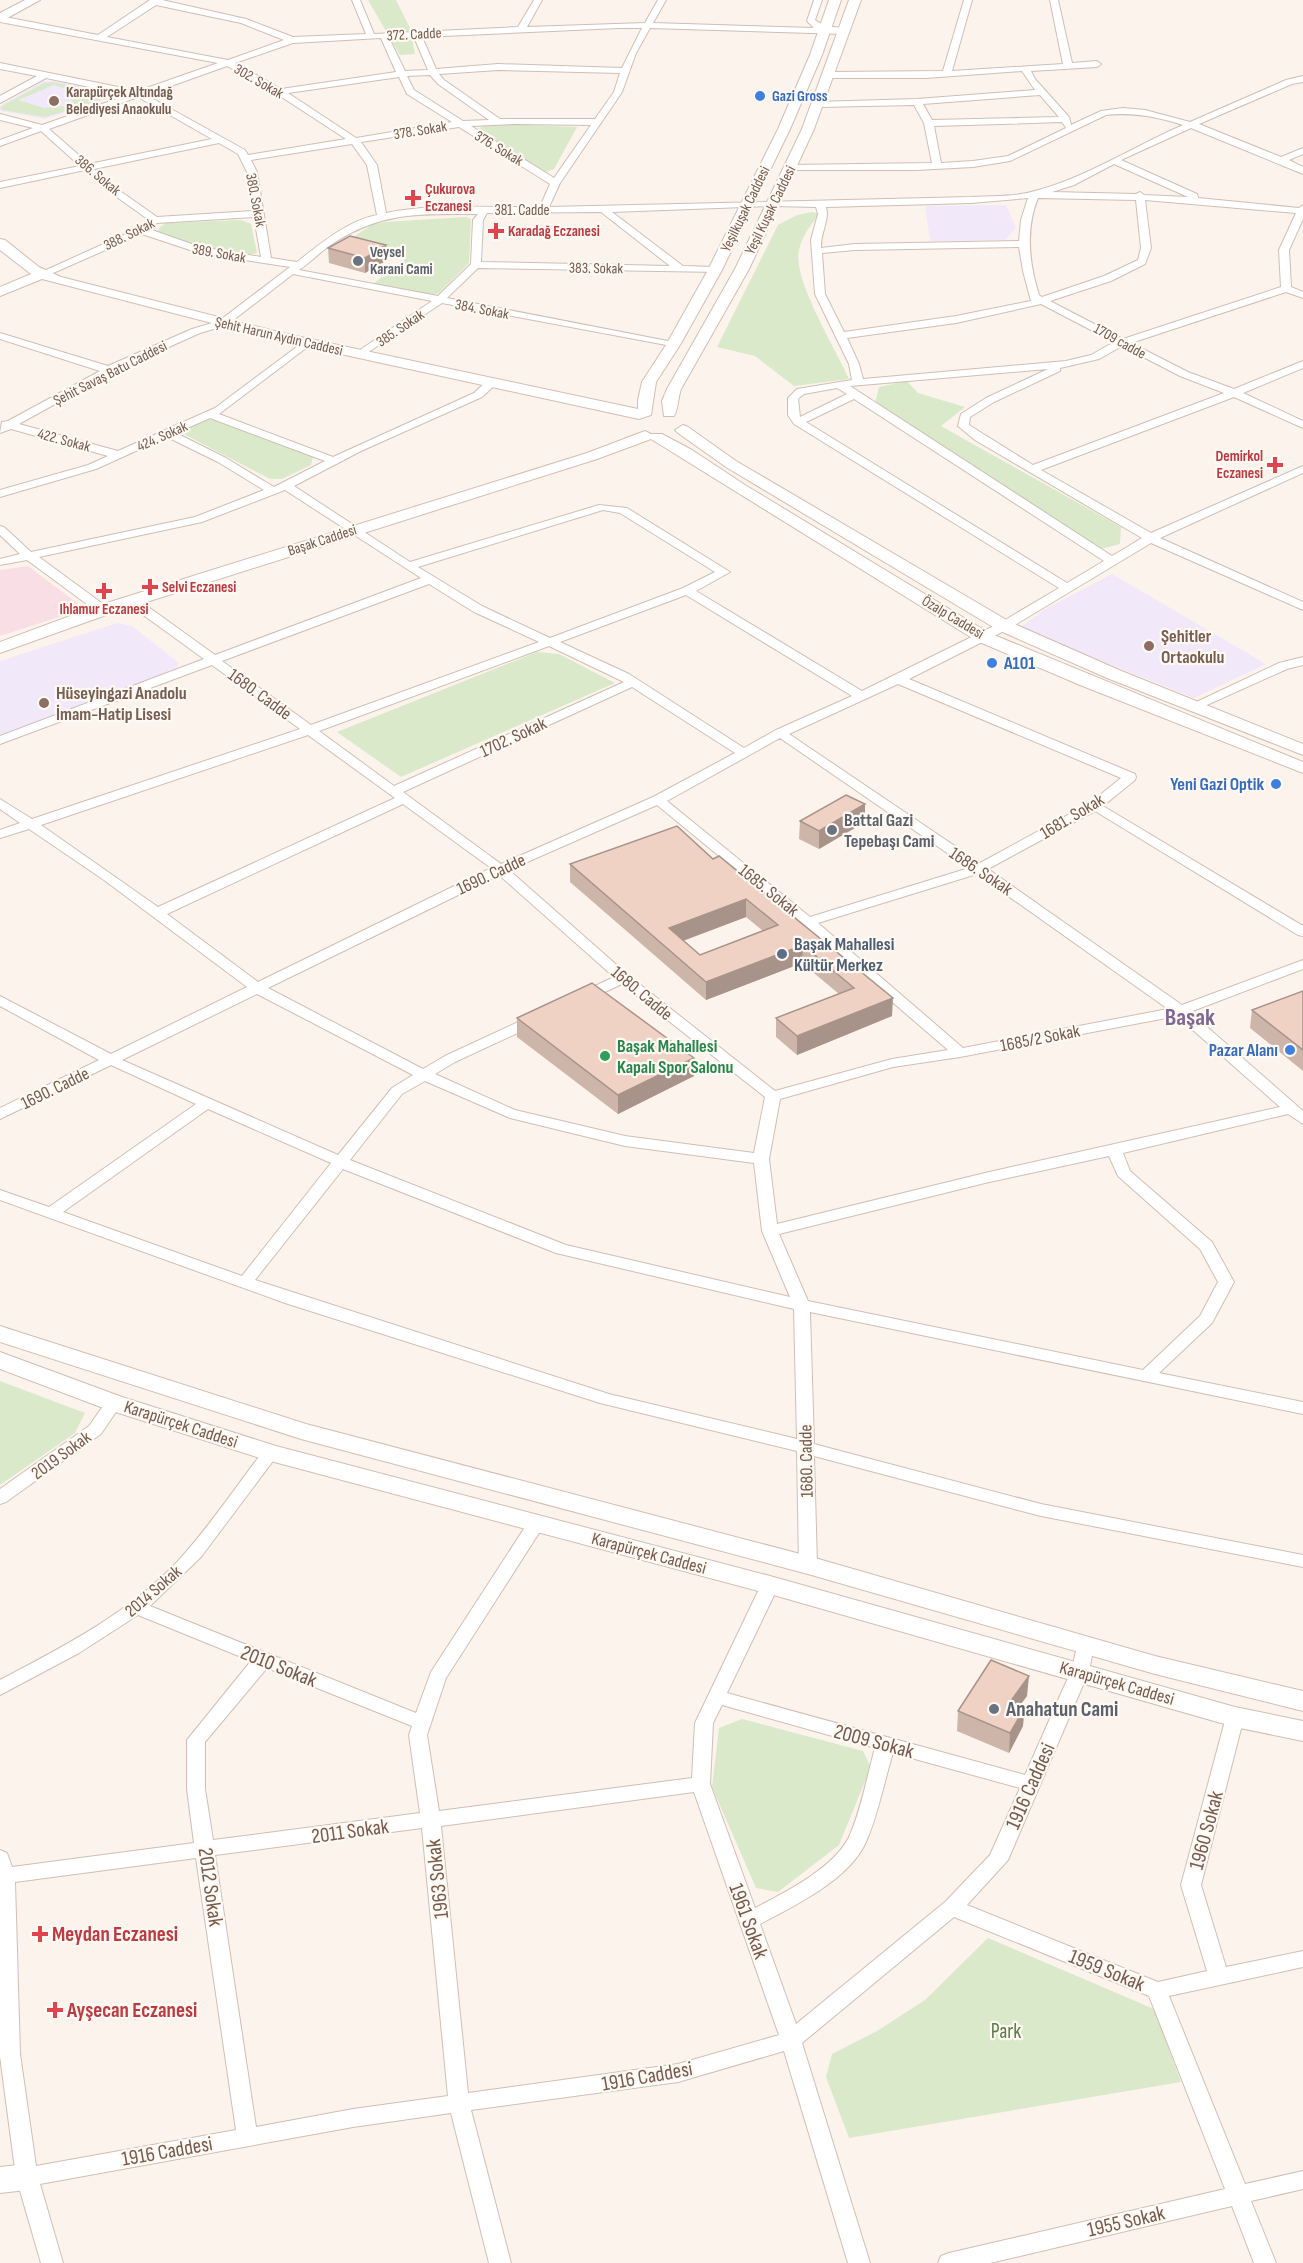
<svg xmlns="http://www.w3.org/2000/svg" width="1303" height="2263" viewBox="0 0 1303 2263" font-family="'Sofia Sans Condensed',sans-serif">
<style>
.education{fill:#f1e8f9}
.medical{fill:#f9dfe5}
.green{fill:#d9e9ca}
.lines{fill:none;stroke-linecap:round;stroke-linejoin:round}
.street-casing{stroke:#d0beb4;stroke-width:2}
.secondary-casing{stroke:#d3bdb1;stroke-width:2}
.street{fill:#fff;fill-rule:evenodd}
.secondary{fill:#fff;fill-rule:evenodd}
.wall{fill:#ceb5a9;fill-rule:evenodd}
.shaded-wall{fill:#a8938a}
.building{fill:#f0d2c5;stroke:#a8938a;stroke-width:1.5;fill-rule:evenodd}
.shop-dot{fill:#3f7fe0;stroke:#fef9f2;stroke-width:2}
.education-dot{fill:#8d6e63;stroke:#fef9f2;stroke-width:2}
.health-dot{fill:#e0444e;stroke:#fef9f2;stroke-width:2}
.worship-dot{fill:#6b7280;stroke:#fef9f2;stroke-width:2}
.service-dot{fill:#5c6f8a;stroke:#fef9f2;stroke-width:2}
.leisure-dot{fill:#2e9e5b;stroke:#fef9f2;stroke-width:2}
.labels{text-anchor:middle;stroke-width:4.5;stroke-linejoin:round;paint-order:stroke}
.far-street-label{font-size:15px;fill:#765a4f;stroke:#fef9f2}
.far-education-label{font-size:15px;font-weight:bold;fill:#785e54;stroke:#fef9f2;text-anchor:start}
.far-shop-label{font-size:15px;font-weight:bold;fill:#366cbe;stroke:#fef9f2;text-anchor:start}
.far-health-label{font-size:15px;font-weight:bold;fill:#be3a42;stroke:#fef9f2;text-anchor:start}
.far-worship-label{font-size:15px;font-weight:bold;fill:#5b616d;stroke:#fef9f2;text-anchor:start}
.education-label{font-size:18px;font-weight:bold;fill:#785e54;stroke:#fef9f2;text-anchor:start}
.shop-label{font-size:18px;font-weight:bold;fill:#366cbe;stroke:#fef9f2;text-anchor:end}
.street-label{font-size:18px;fill:#765a4f;stroke:#fef9f2}
.worship-label{font-size:18px;font-weight:bold;fill:#5b616d;stroke:#fef9f2;text-anchor:start}
.service-label{font-size:18px;font-weight:bold;fill:#4e5e75;stroke:#fef9f2;text-anchor:start}
.leisure-label{font-size:18px;font-weight:bold;fill:#27864d;stroke:#fef9f2;text-anchor:start}
.near-street-label{font-size:21px;fill:#765a4f;stroke:#fef9f2}
.near-worship-label{font-size:21px;font-weight:bold;fill:#5b616d;stroke:#fef9f2;text-anchor:start}
.near-health-label{font-size:21px;font-weight:bold;fill:#be3a42;stroke:#fef9f2;text-anchor:start}
.near-park-label{font-size:21px;fill:#5b7b47;stroke:#fef9f2}
.district-label{font-size:24px;font-weight:bold;fill:#806791;stroke:#fef9f2}
</style>
<rect width="100%" height="100%" fill="#fcf4ec"/>
<path class="education" d="M43 81H54L114 93 115 96 45 119 0 111V106Z
M1006 205 1016 228 1005 240 930 241 925 206Z
M1112 574 1266 664 1194 698 1019 628 1047 608Z
M117 623 132 626 179 663 175 671 0 736V661Z"/>
<path class="medical" d="M28 566 81 606 78 611 0 636V570Z"/>
<path class="green" d="M368 0H396L410 28 415 54 400 55Z
M54 82 110 94 111 96 78 107 69 103 74 101 69 98 79 93 54 85 18 100 44 108 63 106 70 110 45 117 2 110 0 107 44 83Z
M505 124 577 127 554 169 546 172 478 129 483 126Z
M812 212 820 214C811 224 802 236 799 250 792 279 836 349 849 379L794 386 755 356 717 347 778 225 797 215Z
M466 217 471 219 469 263 439 293 431 295 373 284 407 258 348 241 371 225 385 222Z
M241 220 251 224 257 253C237 260 175 245 158 232L159 228 166 223Z
M907 381 918 393 965 407 941 426 1121 527 1120 544 1101 549 875 404 879 387Z
M206 419 216 421 313 457 311 465 282 479H270L180 432Z
M537 652 559 654 615 683 401 777 337 732Z
M0 1381 85 1413 75 1433 0 1485Z
M742 1719 863 1751 871 1767 839 1845 778 1892 756 1888 712 1787 719 1728Z
M988 1938 1154 2009 1181 2082 849 2138 826 2077 832 2054 877 2031 925 2000Z"/>
<g class="lines">
<defs>
<path id="street" d="M150 0H162L246 19 293 37 366 34 352 0H360L374 34 518 27 534 0H542L527 27 645 23 658 0H666L653 23 814 28 807 21 814 0H822L815 20C830 31 838 24 849 31L845 34 650 28 636 53 622 92 560 183 549 207 971 197C992 196 1015 197 1035 191 1085 178 1135 146 1183 125 1157 117 1133 112 1106 115L1010 161 973 167 916 170H787L785 168 790 165 932 163 924 123 914 105 819 107 815 104 816 102 917 99 1035 90 1022 71 926 78H830L826 75 830 72 943 71 964 0H972L952 71 1063 64 1050 0H1058L1072 63 1097 61 1101 64 1097 67 1031 71 1035 79 1069 117 1071 125 1101 111 1123 108 1145 110 1190 122 1286 80 1303 76V82L1292 84 1199 124 1281 157 1303 148V154L1289 160 1303 167V174L1191 128 1121 160 1197 194 1198 198 1299 208 1303 205V219L1289 250 1291 287 1303 292V298L1286 292 1131 343 1188 372 1234 389 1303 361V368L1243 393 1303 421V428L1234 397 1041 470 1151 533 1303 466V473L1160 538 1303 602V610L1151 543 1008 629 909 679 1135 774 1136 777 1135 780 1103 806 1303 926V936L1298 935 1095 811 988 869 1182 1005 1303 960V969L1190 1012 1303 1111V1124L1288 1114 1123 1153 1130 1171 1212 1242 1234 1282 1212 1323 1159 1373 1303 1402V1414L810 1312 814 1444 1041 1504 1303 1555V1567L1041 1516 814 1456 817 1565 814 1569 808 1571 802 1569 799 1565 797 1451 600 1403 285 1303 0 1200V1190L49 1207 196 1104 111 1065 0 1119V1108L99 1060 0 1006V996L111 1054 247 987 104 880 29 829 0 838V830L20 823 0 809V799L32 819 300 729 212 665 0 744V736L204 659 128 604V598H136L215 655 421 578 285 490 202 522 39 557 107 607V613H99L27 560 0 565V559L20 554 0 535V526L4 527 31 552 195 517 264 490 218 462 167 437 96 469 0 497V490L88 465 108 456 11 429 0 433 2 422 8 421 100 371 0 339V333L108 366 192 329 219 321 290 267 199 253 142 234 44 277 35 275 139 228 149 220 107 190 85 170 0 188V182L80 166 41 131 0 146V140L33 128 0 120V114L42 125 128 95 46 78 0 103V96L37 76 0 69V63L138 91 218 63 0 22V16L98 35ZM156 5 241 23 284 40 228 60 107 37ZM619 28H642L622 68 498 64 436 69 422 37ZM414 37 428 70 405 71 389 38ZM381 38 396 72 281 89 235 63 293 43ZM227 66 277 94 346 139 248 155 245 150 146 95ZM498 70 620 73 614 92 595 119H500L444 80 439 74ZM430 75 438 84 489 120 463 121 414 90 407 76ZM399 77 407 94 452 122 356 138 288 93ZM1040 95 1059 117 932 120 923 104ZM138 97 212 139 89 164 49 129ZM1062 122 1066 128 1008 156 973 161 941 163 934 126ZM515 124 591 125 554 178 471 126ZM459 127 550 184 540 207C489 208 436 203 386 213L377 165 361 142ZM219 143 238 154 247 172 253 211 157 217 113 186 94 169ZM352 144 367 165 377 215C347 221 320 244 297 262L271 258 257 172 251 160ZM1114 164 1188 197 1144 195 1140 192 1136 194 1052 192 1074 185ZM1028 198 1021 220 1019 241 855 244 821 248C820 233 830 220 826 207L971 203ZM1038 198 1136 200 1141 248 1138 260 1104 276 1042 297 1039 295C1029 263 1025 230 1038 198ZM1145 200 1296 213 1279 250 1281 287 1123 339 1050 301 1111 281 1145 264 1151 248ZM774 206 816 207 818 214 811 240 815 294 849 364 852 380 797 389 788 398V415L794 424 1059 588 1000 623 862 691 696 591 730 572 627 508 599 505 410 562 294 486 361 451 482 397 495 385V381H487L474 393 333 457 219 414 310 345V341L306 340 215 408 118 451 19 424 113 372 200 333 227 325 293 274 432 301 357 352V356L361 357 442 303 677 347V343L673 342 447 298 478 268 719 272V268L715 267 683 266 612 212ZM601 212 670 266 481 262 483 220 487 213ZM478 214 473 220 471 264 438 296 299 270C311 262 322 250 335 242 384 211 422 214 478 214ZM254 217 261 257 200 247 149 229 157 223ZM1019 247 1023 271 1031 301 956 316 844 332 825 294 822 253 855 250ZM1041 304 1114 342 1091 355 1066 361 863 379 859 364 847 338 956 323ZM1122 346 1180 376 1224 393 1033 465 969 425 970 417 994 402 1060 371V368L1099 359ZM1048 369 986 398 961 414 958 426 975 440 1142 538 1112 556 850 386ZM837 388 847 394 800 417 798 399 804 394ZM854 399 1104 561 1067 583 806 422ZM210 418 325 461 274 487 226 458 176 433ZM603 510 620 513 715 572 683 588 550 638 482 606 418 567ZM429 584 474 612 539 642 311 725 222 661ZM686 595 852 696 776 730 744 748 629 674 560 642ZM549 646 624 682 394 786 319 731ZM898 684 1121 778 1090 803 980 863 789 734ZM632 687 735 753 653 797 501 864 403 792ZM308 735 395 798 158 907 41 825ZM780 738 969 868 810 917 667 801ZM403 804 491 868 258 982 167 914ZM657 805 803 925 948 1050 892 1059 775 1091 628 975 509 870ZM977 874 1168 1009 963 1048 818 923ZM499 875 614 977 578 994 576 997 578 1000H588L622 984 765 1097 754 1153 625 1136 515 1110 435 1074 455 1062 539 1023 541 1020 539 1017H529L445 1056 423 1069 268 988ZM257 994 413 1075 392 1088 338 1155 122 1060ZM1177 1016 1280 1107 985 1173 777 1224 769 1159 780 1099 893 1067 960 1057ZM425 1081 510 1118 625 1146 754 1163 762 1231 790 1297 566 1245 350 1160 402 1094ZM208 1109 331 1163 242 1276 63 1212ZM1109 1156 1118 1176 1200 1249 1218 1282 1200 1316 1143 1370 808 1301 779 1234 985 1183ZM343 1169 556 1253 794 1309 797 1439 609 1394 255 1280Z
M1303 657V665L1287 669 1198 709H1190L1188 706 1279 663Z
M114 1397 120 1399 122 1403 101 1434 6 1502 0 1504V1489L89 1426 108 1399Z
M271 1447 277 1449 279 1453 201 1557 150 1606 416 1713 431 1672 531 1518 537 1516 543 1518 546 1522 446 1678 427 1735 439 1811 692 1778 695 1723 761 1585 764 1580 770 1579 776 1580 779 1585 727 1693 1025 1775 1071 1671 1079 1640 1085 1638 1091 1640 1094 1645 1089 1671 1008 1860 967 1905 1158 1982 1207 1971 1181 1885 1226 1717 1228 1712 1235 1710 1242 1712 1244 1717 1201 1885 1226 1967 1303 1951V1967L1169 1996 1245 2184 1303 2171V2189L1251 2201 1276 2263H1254L1232 2206 990 2263H938L941 2256 949 2253 1225 2189 1149 1996 954 1917 802 2043 870 2263H848L784 2051 678 2082 471 2110 511 2263H489L451 2113 353 2127 40 2184 63 2263H41L16 2177 0 2056V1850L7 1853 12 1867 194 1843 187 1789V1740L251 1661 138 1615 79 1653 0 1695V1680C63 1647 129 1613 178 1561 210 1526 236 1486 265 1449ZM267 1668 412 1726 409 1735 420 1813 213 1840 205 1789V1742ZM722 1705 875 1748C867 1776 861 1811 849 1837 834 1868 784 1893 755 1908L710 1784 713 1723ZM893 1753 1020 1788 990 1855 945 1902 796 2024 760 1924C794 1906 849 1880 866 1842 878 1815 884 1782 893 1753ZM694 1792 779 2035 678 2064 468 2093 441 1826ZM422 1828 448 2096 353 2109 256 2127 215 1855ZM196 1858 236 2130 36 2166 20 2054 15 1882Z"/>
<path id="secondary" d="M25 0H40L0 22V13Z
M829 0H841L822 55 790 129 722 270 680 345 656 382 651 415 639 419 281 341 42 279 0 296V287L31 274 0 250V239L5 240 39 267 61 277 282 333 638 409V400L642 382 666 345 708 270 778 129 810 55Z
M849 0H861L814 129 749 269 681 389C678 397 678 411 674 416H664L662 401 667 389 735 269 802 129Z
M683 425 688 427 736 461 1010 622 1119 670 1303 744V755L1107 678 998 630 726 467 678 433 675 430Z
M645 431 651 434H662L692 450 745 485 989 633 1303 762V773L1080 685 977 641 651 439 597 459 109 614 0 653V642L97 606 587 453Z
M0 1326 306 1424 808 1556 1155 1656 1303 1691V1711L1155 1674 808 1574 301 1439 0 1342Z
M0 1352 122 1397 276 1446 770 1576 1235 1707 1303 1721V1741L1235 1727 770 1594 263 1459 106 1409 0 1369Z
M27 2164 37 2168 42 2177 37 2186 27 2190 0 2193V2167Z"/>
</defs>
<use href="#street" class="street-casing"/>
<use href="#secondary" class="secondary-casing"/>
<use href="#street" class="street"/>
<use href="#secondary" class="secondary"/>
</g>
<path class="wall" d="M386 245 387 260 365 273 329 263 328 248Z
M865 804V822L819 849 799 839 800 821Z
M713 859 892 1016 797 1055 776 1037V1018L839 994 802 963 706 1000 570 882V864ZM746 917 763 931 700 955 683 941Z
M1303 991V1071L1250 1028 1252 1010Z
M517 1018 694 1058V1076L618 1114 517 1037Z
M1027 1696 1020 1705 1023 1726 1009 1753 957 1731 958 1711Z"/>
<path class="shaded-wall" d="M386 245 387 260 365 273V258Z
M865 804V822L819 849V831Z
M746 899V917L669 946V928Z
M803 945 802 963 706 1000V982Z
M893 998 892 1016 797 1055V1036Z
M694 1058V1076L618 1114V1095Z
M1029 1676 1027 1696 1008 1721 1010 1702Z
M1025 1707 1023 1726 1009 1753 1010 1733Z"/>
<path class="building" d="M350 236 386 245 365 258 328 248Z
M846 795 865 804 819 831 800 821Z
M677 826 713 859 719 856 893 998 797 1036 776 1018 854 988 803 945 706 982 570 864ZM746 899 778 925 700 955 669 928Z
M592 983 694 1058 618 1095 517 1018Z
M1303 991V1050L1252 1010Z
M991 1660 1029 1676 1010 1702 1025 1707 1010 1733 958 1711Z"/>
<g class="shop-dot">
<circle cx="760" cy="96" r="6"/>
<circle cx="992" cy="663" r="6"/>
<circle cx="1276" cy="784" r="6"/>
<circle cx="1290" cy="1050" r="6"/>
</g>
<g class="education-dot">
<circle cx="54" cy="101" r="6"/>
<circle cx="1149" cy="646" r="6"/>
<circle cx="44" cy="703" r="6"/>
</g>
<g class="health-dot">
<path d="M410 189h6v6h6v6h-6v6h-6v-6h-6v-6h6z"/>
<path d="M493 222h6v6h6v6h-6v6h-6v-6h-6v-6h6z"/>
<path d="M1272 456h6v6h6v6h-6v6h-6v-6h-6v-6h6z"/>
<path d="M147 578h6v6h6v6h-6v6h-6v-6h-6v-6h6z"/>
<path d="M101 582h6v6h6v6h-6v6h-6v-6h-6v-6h6z"/>
<path d="M37 1925h6v6h6v6h-6v6h-6v-6h-6v-6h6z"/>
<path d="M52 2001h6v6h6v6h-6v6h-6v-6h-6v-6h6z"/>
</g>
<g class="worship-dot">
<circle cx="358" cy="261" r="6"/>
<circle cx="832" cy="830" r="6"/>
<circle cx="994" cy="1709" r="6"/>
</g>
<circle class="service-dot" cx="782" cy="954" r="6"/>
<circle class="leisure-dot" cx="605" cy="1056" r="6"/>
<g class="labels">
<g class="far-street-label">
<text transform="translate(414 34) rotate(-3)" y="5">372. Cadde</text>
<text transform="translate(259 81) rotate(30)" y="5">302. Sokak</text>
<text transform="translate(420 130) rotate(-9)" y="5">378. Sokak</text>
<text transform="translate(499 148) rotate(31)" y="5">376. Sokak</text>
<text transform="translate(98 175) rotate(40)" y="5">386. Sokak</text>
<text transform="translate(256 200) rotate(79)" y="5">380. Sokak</text>
<text transform="translate(745 209) rotate(-64)" y="5">Yeşilkuşak Caddesi</text>
<text x="522" y="215">381. Cadde</text>
<text transform="translate(770 210) rotate(-64)" y="5">Yeşil Kuşak Caddesi</text>
<text transform="translate(129 234) rotate(-26)" y="5">388. Sokak</text>
<text transform="translate(219 253) rotate(10)" y="5">389. Sokak</text>
<text transform="translate(596 268) rotate(1)" y="5">383. Sokak</text>
<text transform="translate(482 309) rotate(11)" y="5">384. Sokak</text>
<text transform="translate(400 328) rotate(-34)" y="5">385. Sokak</text>
<text transform="translate(279 336) rotate(13)" y="5">Şehit Harun Aydın Caddesi</text>
<text transform="translate(1120 341) rotate(29)" y="5">1709 cadde</text>
<text transform="translate(110 373) rotate(-27)" y="5">Şehit Savaş Batu Caddesi</text>
<text transform="translate(162 436) rotate(-24)" y="5">424. Sokak</text>
<text transform="translate(64 440) rotate(15)" y="5">422. Sokak</text>
<text transform="translate(322 540) rotate(-18)" y="5">Başak Caddesi</text>
<text transform="translate(953 617) rotate(31)" y="5">Özalp Caddesi</text>
</g>
<g class="far-education-label">
<text x="66" y="97">Karapürçek Altındağ<tspan x="66" dy="17">Belediyesi Anaokulu</tspan></text>
</g>
<g class="far-shop-label">
<text x="772" y="101">Gazi Gross</text>
</g>
<g class="far-health-label">
<text x="425" y="194">Çukurova<tspan x="425" dy="17">Eczanesi</tspan></text>
<text x="508" y="236">Karadağ Eczanesi</text>
<text x="1263" y="461" text-anchor="end">Demirkol<tspan x="1263" dy="17">Eczanesi</tspan></text>
<text x="162" y="592">Selvi Eczanesi</text>
<text x="104" y="614" text-anchor="middle">Ihlamur Eczanesi</text>
</g>
<g class="far-worship-label">
<text x="370" y="257">Veysel<tspan x="370" dy="17">Karani Cami</tspan></text>
</g>
<g class="education-label">
<text x="1161" y="642">Şehitler<tspan x="1161" dy="21">Ortaokulu</tspan></text>
<text x="56" y="699">Hüseyingazi Anadolu<tspan x="56" dy="21">İmam-Hatip Lisesi</tspan></text>
</g>
<g class="shop-label">
<text x="1004" y="669" text-anchor="start">A101</text>
<text x="1264" y="790">Yeni Gazi Optik</text>
<text x="1278" y="1056">Pazar Alanı</text>
</g>
<g class="street-label">
<text transform="translate(260 694) rotate(36)" y="6">1680. Cadde</text>
<text transform="translate(513 737) rotate(-25)" y="6">1702. Sokak</text>
<text transform="translate(1072 816) rotate(-31)" y="6">1681. Sokak</text>
<text transform="translate(981 871) rotate(34)" y="6">1686. Sokak</text>
<text transform="translate(491 874) rotate(-25)" y="6">1690. Cadde</text>
<text transform="translate(769 890) rotate(39)" y="6">1685. Sokak</text>
<text transform="translate(642 993) rotate(40)" y="6">1680. Cadde</text>
<text transform="translate(1040 1038) rotate(-11)" y="6">1685/2 Sokak</text>
<text transform="translate(55 1088) rotate(-26)" y="6">1690. Cadde</text>
<text transform="translate(181 1424) rotate(18)" y="6">Karapürçek Caddesi</text>
<text transform="translate(61 1455) rotate(-36)" y="6">2019 Sokak</text>
<text transform="translate(806 1461) rotate(-91)" y="6">1680. Cadde</text>
<text transform="translate(649 1553) rotate(15)" y="6">Karapürçek Caddesi</text>
<text transform="translate(153 1591) rotate(-41)" y="6">2014 Sokak</text>
<text transform="translate(1117 1683) rotate(16)" y="6">Karapürçek Caddesi</text>
</g>
<g class="worship-label">
<text x="844" y="826">Battal Gazi<tspan x="844" dy="21">Tepebaşı Cami</tspan></text>
</g>
<g class="service-label">
<text x="794" y="950">Başak Mahallesi<tspan x="794" dy="21">Kültür Merkez</tspan></text>
</g>
<g class="leisure-label">
<text x="617" y="1052">Başak Mahallesi<tspan x="617" dy="21">Kapalı Spor Salonu</tspan></text>
</g>
<g class="near-street-label">
<text transform="translate(279 1666) rotate(22)" y="7">2010 Sokak</text>
<text transform="translate(874 1741) rotate(15)" y="7">2009 Sokak</text>
<text transform="translate(1030 1786) rotate(-66)" y="7">1916 Caddesi</text>
<text transform="translate(1206 1830) rotate(-75)" y="7">1960 Sokak</text>
<text transform="translate(350 1831) rotate(-8)" y="7">2011 Sokak</text>
<text transform="translate(437 1879) rotate(-96)" y="7">1963 Sokak</text>
<text transform="translate(211 1887) rotate(82)" y="7">2012 Sokak</text>
<text transform="translate(749 1921) rotate(70)" y="7">1961 Sokak</text>
<text transform="translate(1107 1970) rotate(22)" y="7">1959 Sokak</text>
<text transform="translate(647 2076) rotate(-10)" y="7">1916 Caddesi</text>
<text transform="translate(167 2151) rotate(-10)" y="7">1916 Caddesi</text>
<text transform="translate(1126 2221) rotate(-13)" y="7">1955 Sokak</text>
</g>
<g class="near-worship-label">
<text x="1006" y="1716">Anahatun Cami</text>
</g>
<g class="near-health-label">
<text x="52" y="1941">Meydan Eczanesi</text>
<text x="67" y="2017">Ayşecan Eczanesi</text>
</g>
<g class="near-park-label">
<text x="1006" y="2038">Park</text>
</g>
<g class="district-label">
<text x="1190" y="1025">Başak</text>
</g>
</g>
</svg>
